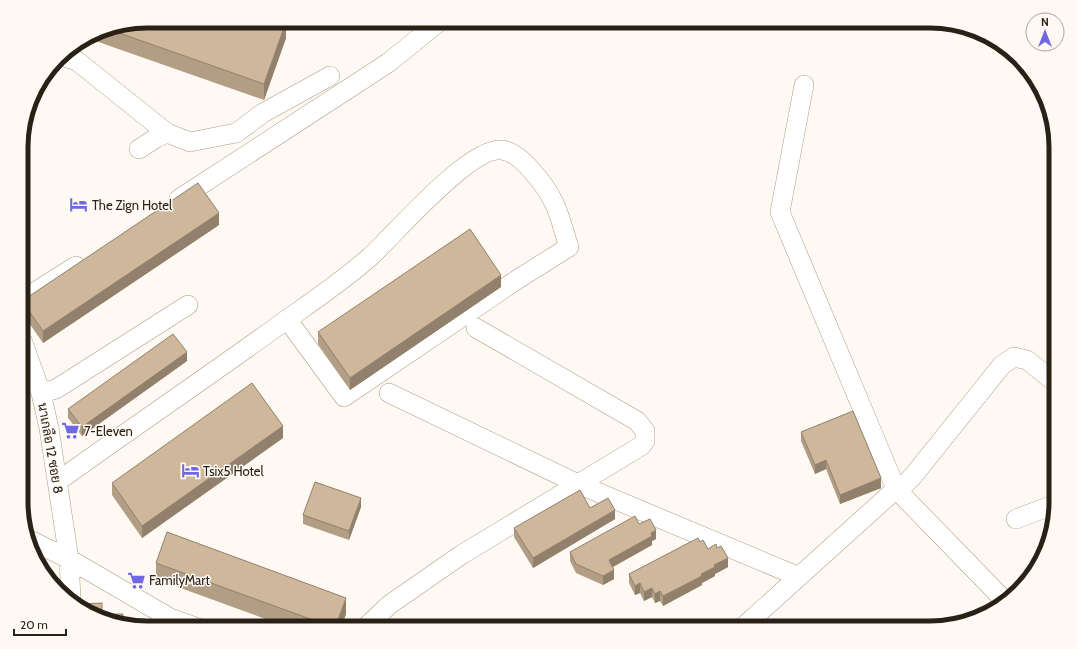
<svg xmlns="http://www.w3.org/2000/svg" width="1077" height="649" viewBox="0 0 1077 649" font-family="Cabin,Sarabun,sans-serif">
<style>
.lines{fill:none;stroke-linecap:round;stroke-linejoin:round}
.minor-casing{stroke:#b19a7f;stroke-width:20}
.minor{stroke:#fff;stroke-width:19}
.wall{fill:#b29d85}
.shaded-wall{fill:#91806c}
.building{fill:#cfb79b;stroke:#91806c}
.labels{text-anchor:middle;stroke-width:3;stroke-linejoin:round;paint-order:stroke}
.poi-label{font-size:13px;fill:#2a2116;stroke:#fef9f3;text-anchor:start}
.street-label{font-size:13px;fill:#2a2116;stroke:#fef9f3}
.rim{fill:none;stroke:#2a2116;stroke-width:5}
</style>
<rect width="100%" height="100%" fill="#fef9f3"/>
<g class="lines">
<defs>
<path id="minor" d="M61 56 77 61 167 133 190 142 236 133 263 113 330 76
M804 85 780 212 896 489 1004 600
M139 149 156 138 167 133
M179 199 388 63 440 21
M22 300 76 266
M22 340 41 393 49 428 69 559 71 599
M41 393 56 389 188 305
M389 393 578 484 797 576
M57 482C129 430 203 380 275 328 307 305 342 282 371 256 396 233 470 146 502 150 521 152 547 187 555 205 561 218 564 233 569 247L518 279 344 397 287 319
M898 491 913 476 1002 365 1014 357 1027 360 1056 383
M1016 519 1056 504
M30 540 69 559 170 618 198 628
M365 628 389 605 461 555 641 446 645 441V431L637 421 476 328
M742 628 896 489"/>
</defs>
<use href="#minor" class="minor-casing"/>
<use href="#minor" class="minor"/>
</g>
<path class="wall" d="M147 21 286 38 264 100 87 38 99 30Z
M219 225 43 343 22 313V301Z
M501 287 350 390 318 344V332Z
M187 361 82 436 68 418V409Z
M801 432 881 488 840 504 826 469 815 474 801 441Z
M283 438 142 538 112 495V483Z
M361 507 349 540 303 524V515Z
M615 519 533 568 514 537V528Z
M639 524 656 539 652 541V545L613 567 614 579 603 585 576 573 570 561V552Z
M700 542 728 567 715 574V576L702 583V585L663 606 660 601 655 603 652 597 644 601 640 593 635 595 629 583V574Z
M156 563 346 614 341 628H290L156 579Z"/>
<path class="shaded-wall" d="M286 22V38L264 100V84Z
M219 213V225L43 343V331Z
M501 275V287L350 390V378Z
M187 352V361L82 436V427Z
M283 426V438L142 538V526Z
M826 460V469L815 474V465Z
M881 478V488L840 504V495Z
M361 498V507L349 540V531Z
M615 510V519L533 568V558Z
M656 530V539L652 541V545L609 569V560Z
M728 558V567L715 574V576L702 583V585L663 606V596L701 574 714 565Z
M614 570V579L603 585V576Z
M640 583V593L635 595V586Z
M652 588V597L644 601V592Z
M660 591V601L655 603V594Z
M346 598V614L341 628H335Z"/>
<path class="building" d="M147 21H285L286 22 264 84 108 29Z
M198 183 219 213 43 331 22 301Z
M470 229 501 275 350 378 318 332Z
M173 334 187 352 82 427 68 409Z
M252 383 283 426 142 526 112 483Z
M853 411 881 478 840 495 826 460 815 465 801 432Z
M315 482 361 498 349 531 303 515Z
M580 490 590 508 608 498 615 510 533 558 514 528Z
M635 516 639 524 650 519 656 530 651 533 652 536 609 560 614 570 603 576 576 564 570 552Z
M167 532 346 598 335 628 156 563Z
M698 538 700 542 703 540 708 549 716 544 717 548 721 546 728 558 714 565 715 567 701 574 702 576 663 596 660 591 655 594 652 588 644 592 640 583 635 586 629 574Z
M102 603V614H123V622L84 611 81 609V604Z
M164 623V628H146L131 624Z
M950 624 938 628H867V627Z"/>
<defs>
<symbol id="hotel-bare" viewBox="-9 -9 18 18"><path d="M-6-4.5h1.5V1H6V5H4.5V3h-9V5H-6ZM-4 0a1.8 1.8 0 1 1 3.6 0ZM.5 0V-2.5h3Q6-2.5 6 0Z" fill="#6e68e3" stroke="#fef9f3" stroke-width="2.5" paint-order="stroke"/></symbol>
<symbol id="supermarket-bare" viewBox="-9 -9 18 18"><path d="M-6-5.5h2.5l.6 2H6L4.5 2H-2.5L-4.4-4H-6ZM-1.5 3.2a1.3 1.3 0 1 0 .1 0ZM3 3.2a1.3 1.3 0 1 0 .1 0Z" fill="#6e68e3" stroke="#fef9f3" stroke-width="2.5" paint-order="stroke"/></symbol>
</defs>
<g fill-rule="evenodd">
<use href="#hotel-bare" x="66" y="192" width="25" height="25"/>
<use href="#supermarket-bare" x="58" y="418" width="25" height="25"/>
<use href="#hotel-bare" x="178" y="458" width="25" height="25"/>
<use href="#supermarket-bare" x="124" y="568" width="25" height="25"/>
</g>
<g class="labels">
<g class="poi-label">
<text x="92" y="210">The Zign Hotel</text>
<text x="84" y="436">7-Eleven</text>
<text x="203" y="476">Tsix5 Hotel</text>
<text x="149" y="585">FamilyMart</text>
</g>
<g class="street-label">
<text transform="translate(51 448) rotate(80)" y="5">นาเกลือ 12 ซอย 8</text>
</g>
</g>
<path d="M0 0H1077V649H0ZM147 28H930A119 119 0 0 1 1049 147V502A119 119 0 0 1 930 621H147A119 119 0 0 1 28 502V147A119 119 0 0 1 147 28Z" fill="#fef9f3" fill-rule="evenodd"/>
<path class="rim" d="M147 28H930A119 119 0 0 1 1049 147V502A119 119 0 0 1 930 621H147A119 119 0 0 1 28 502V147A119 119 0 0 1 147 28Z"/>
<g transform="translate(1045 32)"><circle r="19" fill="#fef9f3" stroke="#a9a39b"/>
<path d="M0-3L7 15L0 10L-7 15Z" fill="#6e68e3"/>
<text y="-6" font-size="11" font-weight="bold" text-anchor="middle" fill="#2a2116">N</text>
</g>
<path d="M14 629v6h52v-6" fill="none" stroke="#2a2116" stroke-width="2"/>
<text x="20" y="629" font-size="12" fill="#2a2116" stroke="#fef9f3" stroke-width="3" paint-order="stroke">20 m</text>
</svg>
